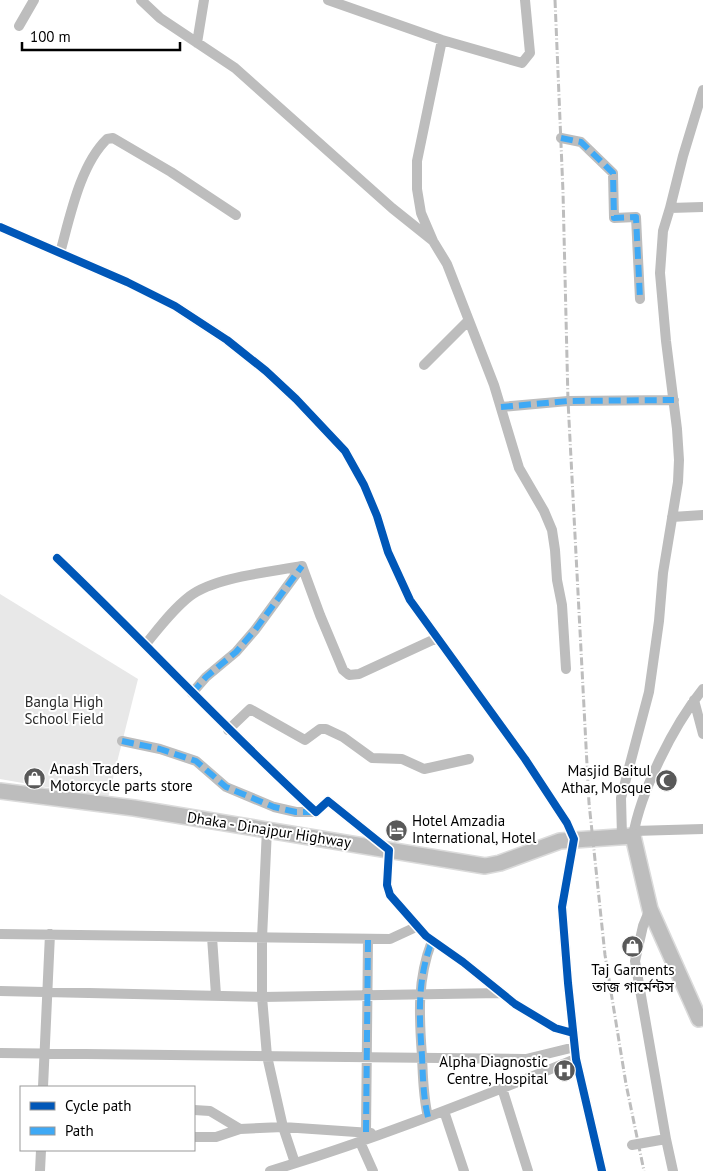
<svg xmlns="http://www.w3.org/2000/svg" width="703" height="1171" viewBox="0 0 703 1171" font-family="'PT Sans','Noto Sans Bengali',sans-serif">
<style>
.green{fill:#e8e8e8}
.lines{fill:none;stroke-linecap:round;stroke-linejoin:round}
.highway-casing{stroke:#dbdbdb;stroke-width:18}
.minor{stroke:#bdbdbd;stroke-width:10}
.highway{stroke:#bdbdbd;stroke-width:15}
.rail{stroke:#bdbdbd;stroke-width:3;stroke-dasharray:8 2.5 1 2.5;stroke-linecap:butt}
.quiet{stroke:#3fa9f5;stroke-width:6;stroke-dasharray:12 6;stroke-linecap:butt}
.cycleway-casing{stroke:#fff;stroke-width:11}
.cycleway{stroke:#0057b8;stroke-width:8}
.labels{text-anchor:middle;stroke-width:4;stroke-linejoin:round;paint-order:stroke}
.park-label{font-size:15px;fill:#2d2d2d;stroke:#fff}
.poi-label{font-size:15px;fill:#000;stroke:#fff;text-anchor:start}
.street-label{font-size:15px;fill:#000;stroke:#fff}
</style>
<rect width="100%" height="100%" fill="#fff"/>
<path class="green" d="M0 594 138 679 108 798 0 779Z"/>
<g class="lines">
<defs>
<path id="highway" d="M0 791 134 808 485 866 500 863 560 841 633 836 650 909 699 1019 703 1017"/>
</defs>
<use href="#highway" class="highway-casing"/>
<path class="minor" d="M141 0 160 18 235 68 392 208 432 240
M328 0 442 40 522 63 530 53 525 0
M19 26 34 0
M442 40 417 161V189L421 213 433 241 447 264 494 385 519 468 544 511 552 530 555 550 557 580 562 605 566 669
M197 43 204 0
M703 90 683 156 670 208 703 207
M561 138 581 142 613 173 614 218 636 217 640 299
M0 227 127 282 175 306 227 340 266 371 296 399 345 451 364 485 377 516 388 552 410 600 525 759 567 823 574 839 562 907 568 983 576 1059 602 1171
M60 253C70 217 80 165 107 139L113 138 171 172 236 215
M424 365 468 321
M501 407 568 401 674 400
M672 517 703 515
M57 558C145 642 227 731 316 812L328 801 389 850 387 885 390 895 426 936 463 962 515 1004 555 1028 573 1033
M145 645C159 628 173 609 190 596 215 577 271 572 302 566L320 615 343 670 349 675 359 674 437 638
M192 693 206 677 236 652 255 630 302 566
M694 700 703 734
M228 730 250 709 305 740 320 729H326L343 737 372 758 402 759 424 769 469 759
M122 741 160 749 196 761 226 787 274 807 296 812H316
M267 829 262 938V997L267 1056 283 1127 295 1163
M634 831 703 829
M633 836C641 790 674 725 703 689
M622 837 621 798 649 692 659 621 663 573 678 482 679 460 677 429 666 341 660 273 663 231 670 208
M650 909 643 926 635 961 666 1139 673 1171
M0 934 390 939 416 927
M212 937 216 995
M0 991 262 997 501 993
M0 1053 526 1059 575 1047
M43 1087 50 934
M502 1088 528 1171
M194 1110 210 1111 240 1129
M444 1111 464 1171
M428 1117C423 1096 423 1077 422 1056 419 1016 417 979 432 941
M366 1132 368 939
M194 1137H216L240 1129 283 1127 371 1133
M360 1142 373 1171
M632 1145 666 1139
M40 1171 41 1150
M270 1171C374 1140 475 1099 576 1059"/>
<use href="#highway" class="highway"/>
<path class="rail" d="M555 0 563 192 568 401 589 803 605 955 626 1084 644 1171"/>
<path class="quiet" d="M561 138 581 142 613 173 614 218 636 217 640 299
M501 407 568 401 674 400
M192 693 206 677 236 652 255 630 302 566
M122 741 160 749 196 761 226 787 274 807 296 812H316
M428 1117C423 1096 423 1077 422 1056 419 1016 417 979 432 941
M366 1132 368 939"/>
<defs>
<path id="cycleway" d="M0 227 127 282 175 306 227 340 266 371 296 399 345 451 364 485 377 516 388 552 410 600 525 759 567 823 574 839 562 907 568 983 576 1059 602 1171
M57 558C145 642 227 731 316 812L328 801 389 850 387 885 390 895 426 936 463 962 515 1004 555 1028 573 1033"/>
</defs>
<use href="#cycleway" class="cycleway-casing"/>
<use href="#cycleway" class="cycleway"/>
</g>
<defs>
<symbol id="shop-disc" viewBox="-11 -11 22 22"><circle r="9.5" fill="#595959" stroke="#fff"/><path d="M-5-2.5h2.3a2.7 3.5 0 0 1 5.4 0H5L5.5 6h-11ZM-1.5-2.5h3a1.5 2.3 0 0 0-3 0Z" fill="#fff"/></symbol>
<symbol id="mosque-disc" viewBox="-11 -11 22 22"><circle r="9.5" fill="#595959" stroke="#fff"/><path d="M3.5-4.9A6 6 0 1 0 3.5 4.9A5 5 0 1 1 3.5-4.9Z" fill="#fff"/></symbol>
<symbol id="hotel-disc" viewBox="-11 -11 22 22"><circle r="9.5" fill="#595959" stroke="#fff"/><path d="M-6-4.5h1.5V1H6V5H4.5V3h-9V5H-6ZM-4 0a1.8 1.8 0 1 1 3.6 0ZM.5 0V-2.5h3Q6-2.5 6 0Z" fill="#fff"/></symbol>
<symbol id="hospital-disc" viewBox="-11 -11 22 22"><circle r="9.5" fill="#595959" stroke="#fff"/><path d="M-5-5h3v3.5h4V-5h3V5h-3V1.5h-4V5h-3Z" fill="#fff"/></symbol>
</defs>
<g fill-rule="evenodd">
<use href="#shop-disc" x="22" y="766" width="25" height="25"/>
<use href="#mosque-disc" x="654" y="768" width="25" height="25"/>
<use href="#hotel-disc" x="384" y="818" width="25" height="25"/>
<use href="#shop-disc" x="620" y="934" width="25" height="25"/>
<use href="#hospital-disc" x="552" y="1058" width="25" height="25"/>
</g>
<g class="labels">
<g class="park-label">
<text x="64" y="707">Bangla High<tspan x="64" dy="17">School Field</tspan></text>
</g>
<g class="poi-label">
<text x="50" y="774">Anash Traders,<tspan x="50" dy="17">Motorcycle parts store</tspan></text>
<text x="651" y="776" text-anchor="end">Masjid Baitul<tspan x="651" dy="17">Athar, Mosque</tspan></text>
<text x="412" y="826">Hotel Amzadia<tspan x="412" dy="17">International, Hotel</tspan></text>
<text x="633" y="975" text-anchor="middle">Taj Garments<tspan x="633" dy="17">তাজ গার্মেন্টস</tspan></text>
<text x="548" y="1067" text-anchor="end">Alpha Diagnostic<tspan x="548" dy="17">Centre, Hospital</tspan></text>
</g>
<g class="street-label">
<text transform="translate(269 830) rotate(9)" y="5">Dhaka - Dinajpur Highway</text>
</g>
</g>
<rect x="20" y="1086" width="175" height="65" fill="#ffffff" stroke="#999999"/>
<rect x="30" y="1102" width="25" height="8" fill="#0057b8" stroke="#999999"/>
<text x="65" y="1111" font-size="15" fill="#000000">Cycle path</text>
<rect x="30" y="1127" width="25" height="8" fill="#3fa9f5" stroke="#999999"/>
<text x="65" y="1136" font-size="15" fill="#000000">Path</text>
<path d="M22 42v8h158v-8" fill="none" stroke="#000000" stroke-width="2.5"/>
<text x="30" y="42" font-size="15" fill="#000000" stroke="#ffffff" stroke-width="4" paint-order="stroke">100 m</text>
</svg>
